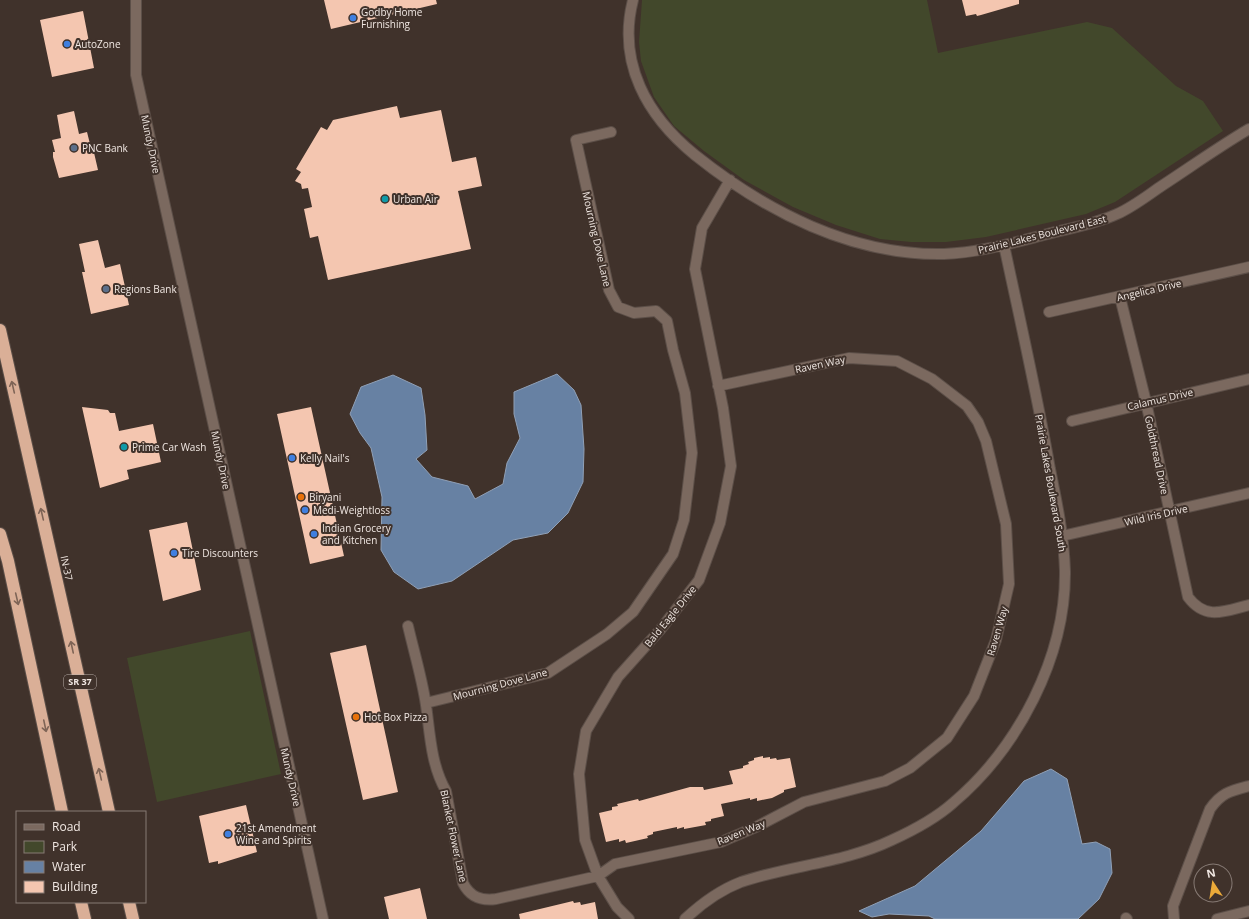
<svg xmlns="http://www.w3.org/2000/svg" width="1249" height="919" viewBox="0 0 1249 919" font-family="'Open Sans',sans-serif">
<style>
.green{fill:#42482b}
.water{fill:#6781a3;stroke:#90a0b6}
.building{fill:#f4c6b0}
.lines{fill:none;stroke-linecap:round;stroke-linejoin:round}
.street-casing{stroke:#5c4f48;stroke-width:12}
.highway-casing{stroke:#5c4f48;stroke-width:14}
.street{stroke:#7b695f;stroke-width:10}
.highway{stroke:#daaf97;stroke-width:12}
.oneway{stroke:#7e6456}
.shop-dot{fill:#3f7fe0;stroke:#40322b;stroke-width:1.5}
.service-dot{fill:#5c6f8a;stroke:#40322b;stroke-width:1.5}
.culture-dot{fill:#0f9aa8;stroke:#40322b;stroke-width:1.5}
.food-dot{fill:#e8710a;stroke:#40322b;stroke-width:1.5}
.labels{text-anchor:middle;stroke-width:4;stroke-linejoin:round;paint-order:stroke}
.shield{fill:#40322b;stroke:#bbb1ab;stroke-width:1}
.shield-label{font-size:9px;font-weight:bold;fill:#f0e7e2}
.poi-label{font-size:10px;fill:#f0e7e2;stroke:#40322b;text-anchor:start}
.street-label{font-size:10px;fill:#f0e7e2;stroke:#40322b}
</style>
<rect width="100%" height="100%" fill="#40322b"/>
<path class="green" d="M642 0H927L938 53 1087 22 1112 28 1176 86 1203 101 1223 131 1115 202 1086 214 986 237 946 242H911L880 239 836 225 793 207 744 180 704 151 674 126 654 97 641 61 639 42Z
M250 631 281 774 157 802 127 658Z"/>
<path class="water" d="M557 374 574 390 581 405 584 449 583 482 568 513 548 533 513 540 452 581 418 589 394 572 381 550 382 497 371 448 360 433 350 414 361 387 393 375 421 388 425 415 427 450 416 459 432 477 468 486 475 499 503 484 507 463 520 438 514 414V392Z
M1051 769 1067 779 1082 844 1096 842 1110 849 1112 873 1099 899 1078 919H935L929 916 889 914 872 917 859 911 915 886 981 831 1024 781Z"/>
<path class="building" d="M324 0H436L437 4 331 29Z
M962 0H1019V4L981 15 977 16 976 14 966 16Z
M83 11 94 68 52 77 40 20Z
M397 106 400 118 441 110 452 162 476 157 482 186 458 191 471 249 328 280 318 236 310 238 304 209 312 207 308 188 302 189 301 184 295 181 301 172 296 169 321 127 327 130 333 120Z
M74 111 79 134 87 132 90 144H92L98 170 59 178 53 157V152H55L52 140 61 138 57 115Z
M98 240 105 268 120 264 129 305 91 314 82 272H85L79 244Z
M82 407 108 410 110 413H115L119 431 153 424 161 462 127 470 129 479 100 488Z
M311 407 344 556 310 564 277 414Z
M187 522 201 590 163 601 149 530Z
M366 645 398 792 363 800 330 653Z
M763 756V758L770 757V759L776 758 777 760 790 758 796 787 784 790V792L772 798 757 801V798L750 800V798L721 804 724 816 711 819V821L705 822 706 825 684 829V827L677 829V827L653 832V834L647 836 648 838 626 843 625 840 619 842V839L606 842 599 813 612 810V807L618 806 617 804 638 799 639 801 690 787H703L704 790 733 784 729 771 743 768V766L749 764 748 762 754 760V758Z
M246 805 257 852 218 864V861L209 863 199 816Z
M420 888 427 919H389L384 897Z
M573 901 574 903 580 902 581 905 595 902 598 919H520L519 914Z"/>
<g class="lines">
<defs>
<path id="street" d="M136 0V75L323 919
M633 0C617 63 647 116 695 155 765 211 852 256 944 254 976 253 1009 244 1040 236 1065 229 1093 225 1117 214 1133 207 1148 195 1163 185 1192 166 1220 146 1249 129
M1120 297 1146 402 1188 597C1206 621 1225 611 1249 605
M1049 312 1249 267
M1072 421 1249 379
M1062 536 1249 493
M408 626C414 652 422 678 426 705 430 734 431 765 446 791L463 883C470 897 481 901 496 899L598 876 615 864 721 842 756 827 804 802 885 781 910 768 947 738 974 696 996 640 1009 584 1006 524 986 441 978 422 967 406 932 379 897 361 849 358 718 386
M426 703 548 673 607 634 633 612 673 554 684 520 692 453 685 393 673 350 667 321 656 311 634 313 618 307 609 290 576 140 611 132
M1126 918 1127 919
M629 919 617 907 598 876 585 840 579 774 586 731 618 677 660 630 699 580 720 523 731 466 723 408 695 269 702 228 730 180
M685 919C701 904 720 890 741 882 791 865 844 863 892 840 914 830 935 819 953 803 1018 748 1066 657 1065 571 1064 537 1057 503 1050 469 1037 394 1020 320 1004 245
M1174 919 1173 906 1210 809C1221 793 1230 791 1249 786
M1217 919 1249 911"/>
<path id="highway" d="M0 330 109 812
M0 534 8 561 62 812
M81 902 85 919
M129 902 133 919"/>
</defs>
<use href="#street" class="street-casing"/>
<use href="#highway" class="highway-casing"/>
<use href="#street" class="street"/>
<use href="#highway" class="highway"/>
</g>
<defs><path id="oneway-shaft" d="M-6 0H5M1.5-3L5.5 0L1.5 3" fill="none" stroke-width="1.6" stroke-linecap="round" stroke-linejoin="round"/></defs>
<g class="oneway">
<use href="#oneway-shaft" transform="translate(13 387) rotate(-103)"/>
<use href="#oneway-shaft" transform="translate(42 514) rotate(-103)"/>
<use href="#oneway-shaft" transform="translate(17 599) rotate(77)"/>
<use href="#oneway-shaft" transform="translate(72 647) rotate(-102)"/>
<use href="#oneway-shaft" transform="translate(45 726) rotate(78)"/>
<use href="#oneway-shaft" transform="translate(100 774) rotate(-103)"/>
</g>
<g class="shop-dot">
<circle cx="353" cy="18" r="4"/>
<circle cx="67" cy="44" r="4"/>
<circle cx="292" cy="458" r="4"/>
<circle cx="305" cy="510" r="4"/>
<circle cx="314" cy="534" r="4"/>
<circle cx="174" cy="553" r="4"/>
<circle cx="228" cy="834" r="4"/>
</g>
<g class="service-dot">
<circle cx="74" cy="148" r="4"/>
<circle cx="106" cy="289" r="4"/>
</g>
<g class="culture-dot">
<circle cx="385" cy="199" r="4"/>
<circle cx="124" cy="447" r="4"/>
</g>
<g class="food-dot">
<circle cx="301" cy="497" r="4"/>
<circle cx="356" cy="717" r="4"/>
</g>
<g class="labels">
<rect class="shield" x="64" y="675" width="32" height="14" rx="3"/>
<g class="shield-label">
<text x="80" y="685">SR 37</text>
</g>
<g class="poi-label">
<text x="361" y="16">Godby Home<tspan x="361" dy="12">Furnishing</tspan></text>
<text x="75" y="48">AutoZone</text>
<text x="82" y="152">PNC Bank</text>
<text x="393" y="203">Urban Air</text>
<text x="114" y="293">Regions Bank</text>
<text x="132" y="451">Prime Car Wash</text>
<text x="300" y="462">Kelly Nail's</text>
<text x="309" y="501">Biryani</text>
<text x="313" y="514">Medi-Weightloss</text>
<text x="322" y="532">Indian Grocery<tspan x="322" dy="12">and Kitchen</tspan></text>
<text x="182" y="557">Tire Discounters</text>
<text x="364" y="721">Hot Box Pizza</text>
<text x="236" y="832">21st Amendment<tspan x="236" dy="12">Wine and Spirits</tspan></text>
</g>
<g class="street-label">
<text transform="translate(151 144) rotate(78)" y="4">Mundy Drive</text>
<text transform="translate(1042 234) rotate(-14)" y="4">Prairie Lakes Boulevard East</text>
<text transform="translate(597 239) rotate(77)" y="4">Mourning Dove Lane</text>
<text transform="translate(1149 290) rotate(-13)" y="4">Angelica Drive</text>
<text transform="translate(820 364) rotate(-12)" y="4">Raven Way</text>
<text transform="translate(1160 399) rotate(-13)" y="4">Calamus Drive</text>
<text transform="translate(1157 455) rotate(78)" y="4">Goldthread Drive</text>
<text transform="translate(221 460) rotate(78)" y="4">Mundy Drive</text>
<text transform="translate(1051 483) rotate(80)" y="4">Prairie Lakes Boulevard South</text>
<text transform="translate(1156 515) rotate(-13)" y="4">Wild Iris Drive</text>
<text transform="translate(67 568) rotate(78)" y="4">IN-37</text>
<text transform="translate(670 616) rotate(-51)" y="4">Bald Eagle Drive</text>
<text transform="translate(997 631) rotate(-74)" y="4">Raven Way</text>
<text transform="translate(500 684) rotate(-15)" y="4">Mourning Dove Lane</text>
<text transform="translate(291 777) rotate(77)" y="4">Mundy Drive</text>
<text transform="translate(741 832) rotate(-22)" y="4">Raven Way</text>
<text transform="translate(454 836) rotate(78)" y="4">Blanket Flower Lane</text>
</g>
</g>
<rect x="16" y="811" width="130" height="92" fill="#40322b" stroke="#867a74"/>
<rect x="24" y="824" width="20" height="6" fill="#7b695f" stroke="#867a74"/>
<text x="52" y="831" font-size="12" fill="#f0e7e2">Road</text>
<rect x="24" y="841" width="20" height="12" fill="#42482b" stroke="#867a74"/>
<text x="52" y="851" font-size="12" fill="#f0e7e2">Park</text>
<rect x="24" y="861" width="20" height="12" fill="#6781a3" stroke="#867a74"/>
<text x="52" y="871" font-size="12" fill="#f0e7e2">Water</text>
<rect x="24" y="881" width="20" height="12" fill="#f4c6b0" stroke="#867a74"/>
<text x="52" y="891" font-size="12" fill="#f0e7e2">Building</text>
<g transform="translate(1213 883) rotate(348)"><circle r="19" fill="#40322b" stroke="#867a74"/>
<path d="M0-3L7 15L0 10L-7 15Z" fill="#ebaa39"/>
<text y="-6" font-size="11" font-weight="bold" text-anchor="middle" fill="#f0e7e2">N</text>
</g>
</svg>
